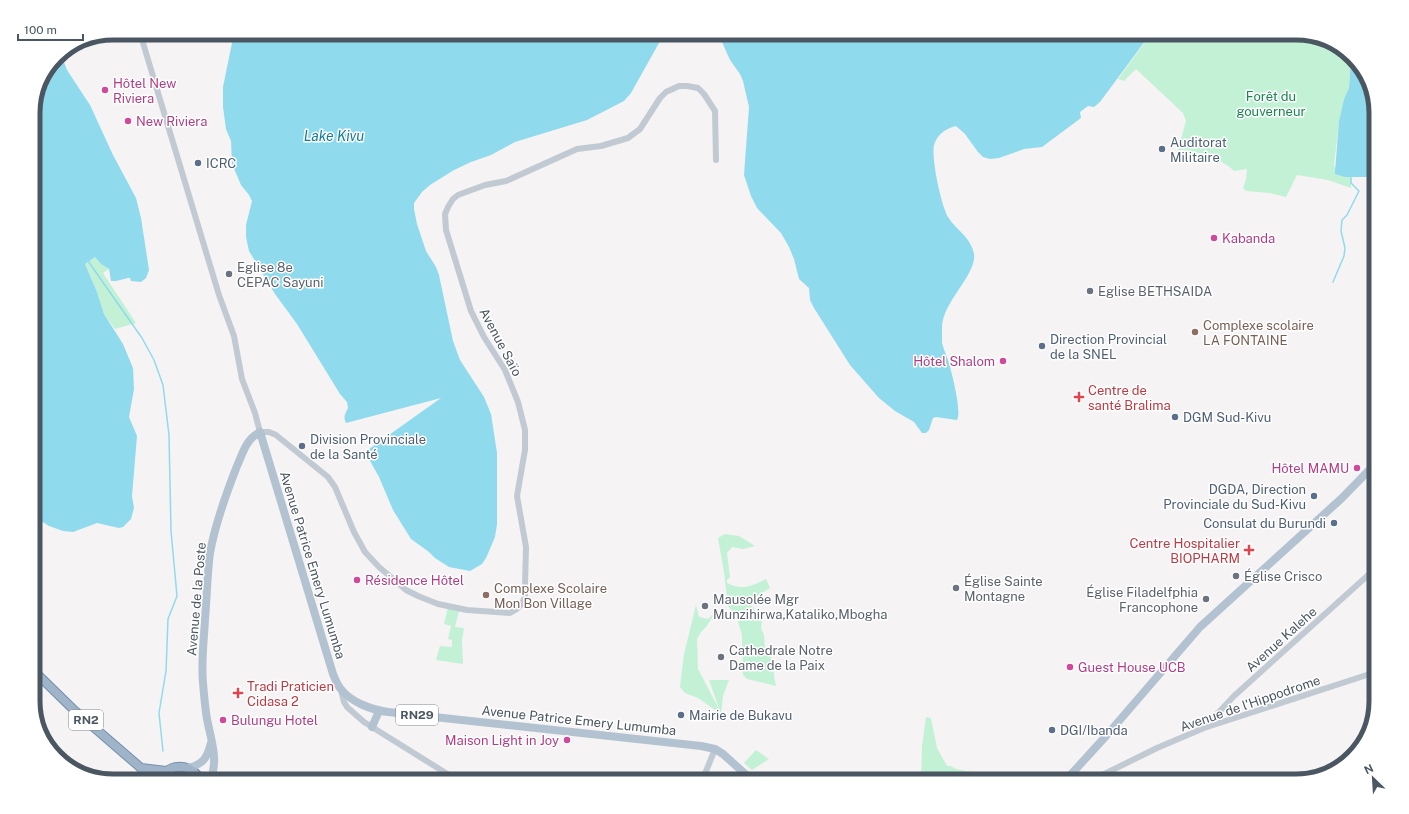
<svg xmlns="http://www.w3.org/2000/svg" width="1409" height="814" viewBox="0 0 1409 814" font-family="'Public Sans',sans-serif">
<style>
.green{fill:#c3f1d5}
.water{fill:#90daee}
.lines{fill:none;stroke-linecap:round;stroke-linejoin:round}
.stream{stroke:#90daee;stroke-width:1.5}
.trunk-casing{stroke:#7690ad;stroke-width:10}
.tertiary{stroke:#c1cad2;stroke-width:6}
.primary{stroke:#b3c2d1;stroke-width:8}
.trunk{stroke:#9fb4c9;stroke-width:8}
.hotel-dot{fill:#d1479c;stroke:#fff;stroke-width:1.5}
.service-dot{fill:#5c6f8a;stroke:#fff;stroke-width:1.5}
.worship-dot{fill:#6b7280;stroke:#fff;stroke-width:1.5}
.education-dot{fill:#8d6e63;stroke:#fff;stroke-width:1.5}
.health-dot{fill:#e0444e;stroke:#fff;stroke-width:1.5}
.labels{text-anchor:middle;stroke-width:3;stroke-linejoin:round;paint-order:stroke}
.shield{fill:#fff;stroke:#808990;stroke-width:1}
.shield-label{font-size:12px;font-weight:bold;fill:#4a5661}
.hotel-label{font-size:13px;fill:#b23c85;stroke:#fff;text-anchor:start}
.park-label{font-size:13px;fill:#17864f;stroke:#fff}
.service-label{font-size:13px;fill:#4e5e75;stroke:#fff;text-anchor:start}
.worship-label{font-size:13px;fill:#5b616d;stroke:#fff;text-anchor:start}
.education-label{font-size:13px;fill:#785e54;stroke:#fff;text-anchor:start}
.street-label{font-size:13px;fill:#4a5661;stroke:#fff}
.health-label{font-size:13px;fill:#be3a42;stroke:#fff;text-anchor:start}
.water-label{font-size:14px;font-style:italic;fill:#0c7c9b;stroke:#fff}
.rim{fill:none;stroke:#4a5661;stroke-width:5}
</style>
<rect width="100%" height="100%" fill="#f5f3f3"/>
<path class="green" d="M1150 33H1296L1336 44 1351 59 1349 88 1344 99 1339 121 1334 166 1345 177H1351V188L1328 180 1297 175 1286 197 1270 193 1246 191 1243 188 1246 179 1247 169 1234 171C1221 158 1196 150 1178 150L1186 121 1183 113 1136 69 1124 81 1118 79 1148 38Z
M95 257 101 264 109 269 103 273 136 323 115 329 104 314 97 292 85 264Z
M725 534 739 536 755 546 743 549 732 547 727 553 730 577 727 580V583C742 591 752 586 766 579L770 588 752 599 751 605 762 621 761 628 764 635 765 648 766 652 769 653 774 667V676L776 686 747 679 743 675 742 635 736 615 728 606 724 572 718 538Z
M696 605 699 617 708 619 715 613 706 627 701 632 697 639 698 669 720 711 709 680H729L723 696 721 714 698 698 685 693 680 687 684 654Z
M448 607 459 611 455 627 464 628 462 640 463 664 436 660 440 646 452 647V640L448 639 451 626 444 624Z
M926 717 931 718 937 748 947 766H951C958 771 967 771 974 772L977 781H921L922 746Z
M756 750 769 759 752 770 744 763Z"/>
<path class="water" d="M234 33H668L659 43 631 93 624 101 587 120 515 142 491 155 471 162 454 170 430 185 422 192 414 203V209L417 224 426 251 436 267 439 275 453 341 460 360 484 397 491 414 497 453V524L495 537 486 558 482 564 470 571 449 567 435 558 429 552 411 539 393 510 379 477 365 452 441 398 346 423C343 417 345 414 348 408L347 402 340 394 297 324 275 294 249 251 246 237V225L252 201 249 195 241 185 232 164 231 141 226 129 223 107V87Z
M713 33H1151L1100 102 1094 107 1088 106 1080 112 1081 118 1042 147 1024 149 999 158 990 159 983 157 978 152 965 134 956 126C946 128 937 135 934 145 931 158 941 205 948 217 956 230 971 237 974 254 977 275 942 302 942 328 942 333 942 338 942 343 944 350 947 357 949 363 952 374 962 412 957 420L936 417 933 418 929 430 926 433H922L914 422 895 411 879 398 850 365 814 308 810 300 809 288 799 279 794 259 789 247 781 233 757 208 751 196 744 175 749 107 743 81 740 74 730 60 722 42Z
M61 54 67 70 90 105 113 155 136 198 141 218 149 270 146 278 141 282 131 281 130 278H128L116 281H111L109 269 101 264 95 257 85 264 97 292 104 314 123 344 133 368 134 389 129 417 137 436 132 496 134 508 131 519 123 527 119 528 97 523 73 532 63 531 49 526 33 516V108C38 89 43 65 61 54Z
M1351 59 1365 73 1376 108V171L1373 176 1369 177H1345L1335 174V172L1339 121 1344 99 1349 88Z"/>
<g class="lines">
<path class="stream" d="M88 261 142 338 154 360 163 385 169 435 171 531 177 596 168 619 166 671 159 713 163 751
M1333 282 1344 256 1345 248 1341 231 1342 220 1347 215 1359 191 1351 183V177"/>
<defs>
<path id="trunk" d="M33 670 75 711 141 768 151 781
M141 768 166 771
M159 781C167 762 192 762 201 781"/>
</defs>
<use href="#trunk" class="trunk-casing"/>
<path class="tertiary" d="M140 33 219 295 234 336 242 379 255 413 260 432H269L276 435 328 477 335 487 354 532 365 552 379 567 406 590 418 596 438 604 467 610 510 613 517 609 522 604 525 596V586L526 547 517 496 525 450V430L518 402 505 370 484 337 471 311 446 230 445 214 448 207 453 199 458 195 485 185 506 181 577 149 601 146 628 138 640 129 660 98 666 92 679 86H687L698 88 704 94 715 111 716 160
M341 690 344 702 347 707 364 722 449 775 468 780
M1205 727 1234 696 1376 568
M702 781 715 749
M1090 781 1157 748 1204 728 1376 672"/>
<path class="primary" d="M372 727 379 711
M189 768C204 763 207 758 211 743
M210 781C219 760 211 740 207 719 205 707 204 695 203 683 201 661 204 640 205 619 207 597 207 575 210 553 215 524 226 494 237 466 243 453 246 439 260 432L333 674C335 679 337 684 340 688 350 702 372 710 388 712L701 746 715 749 723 754 753 781
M1065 781 1106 736 1200 627 1342 498 1376 463"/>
<use href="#trunk" class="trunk"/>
</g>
<g class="hotel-dot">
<circle cx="105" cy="90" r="4"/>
<circle cx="128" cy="121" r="4"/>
<circle cx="1214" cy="238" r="4"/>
<circle cx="1003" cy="361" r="4"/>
<circle cx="1357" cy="468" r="4"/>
<circle cx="357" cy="580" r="4"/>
<circle cx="1070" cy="667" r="4"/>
<circle cx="223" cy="720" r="4"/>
<circle cx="567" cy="740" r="4"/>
</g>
<g class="service-dot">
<circle cx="1162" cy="149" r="4"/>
<circle cx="198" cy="163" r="4"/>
<circle cx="1042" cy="346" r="4"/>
<circle cx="1175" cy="417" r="4"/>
<circle cx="302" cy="446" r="4"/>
<circle cx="1314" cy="496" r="4"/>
<circle cx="1334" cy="523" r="4"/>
<circle cx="681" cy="715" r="4"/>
<circle cx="1052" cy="730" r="4"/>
</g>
<g class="worship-dot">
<circle cx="229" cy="274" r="4"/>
<circle cx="1090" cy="291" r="4"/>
<circle cx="1236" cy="576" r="4"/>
<circle cx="956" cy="588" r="4"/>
<circle cx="1206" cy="599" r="4"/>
<circle cx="705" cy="606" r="4"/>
<circle cx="721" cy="657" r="4"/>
</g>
<g class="education-dot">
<circle cx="1195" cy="332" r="4"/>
<circle cx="486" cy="595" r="4"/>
</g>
<g class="health-dot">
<path d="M1077 391h4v4h4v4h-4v4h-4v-4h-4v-4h4z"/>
<path d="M1247 544h4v4h4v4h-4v4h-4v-4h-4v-4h4z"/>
<path d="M236 687h4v4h4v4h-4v4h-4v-4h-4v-4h4z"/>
</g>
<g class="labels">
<g class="shield">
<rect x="396" y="705" width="42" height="20" rx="3"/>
<rect x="69" y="710" width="34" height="20" rx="3"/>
</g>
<g class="shield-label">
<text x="417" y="719">RN29</text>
<text x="86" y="724">RN2</text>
</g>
<g class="hotel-label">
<text x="113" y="88">Hôtel New<tspan x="113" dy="15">Riviera</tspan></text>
<text x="136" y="126">New Riviera</text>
<text x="1222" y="243">Kabanda</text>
<text x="995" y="366" text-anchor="end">Hôtel Shalom</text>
<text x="1349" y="473" text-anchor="end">Hôtel MAMU</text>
<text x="365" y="585">Résidence Hôtel</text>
<text x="1078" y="672">Guest House UCB</text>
<text x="231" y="725">Bulungu Hotel</text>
<text x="559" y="745" text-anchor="end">Maison Light in Joy</text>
</g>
<g class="park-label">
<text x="1271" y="101">Forêt du<tspan x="1271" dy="15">gouverneur</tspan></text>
</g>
<g class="service-label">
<text x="1170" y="147">Auditorat<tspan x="1170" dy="15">Militaire</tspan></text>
<text x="206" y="168">ICRC</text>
<text x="1050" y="344">Direction Provincial<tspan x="1050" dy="15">de la SNEL</tspan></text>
<text x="1183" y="422">DGM Sud-Kivu</text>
<text x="310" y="444">Division Provinciale<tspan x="310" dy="15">de la Santé</tspan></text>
<text x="1306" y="494" text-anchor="end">DGDA, Direction<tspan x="1306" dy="15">Provinciale du Sud-Kivu</tspan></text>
<text x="1326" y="528" text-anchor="end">Consulat du Burundi</text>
<text x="689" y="720">Mairie de Bukavu</text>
<text x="1060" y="735">DGI/Ibanda</text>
</g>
<g class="worship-label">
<text x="237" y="272">Eglise 8e<tspan x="237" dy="15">CEPAC Sayuni</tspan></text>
<text x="1098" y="296">Eglise BETHSAIDA</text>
<text x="1244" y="581">Église Crisco</text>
<text x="964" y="586">Église Sainte<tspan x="964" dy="15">Montagne</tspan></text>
<text x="1198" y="597" text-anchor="end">Église Filadelfphia<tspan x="1198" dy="15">Francophone</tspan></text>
<text x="713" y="604">Mausolée Mgr<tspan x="713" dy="15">Munzihirwa,Kataliko,Mbogha</tspan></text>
<text x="729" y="655">Cathedrale Notre<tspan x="729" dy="15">Dame de la Paix</tspan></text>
</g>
<g class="education-label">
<text x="1203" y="330">Complexe scolaire<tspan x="1203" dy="15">LA FONTAINE</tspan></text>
<text x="494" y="593">Complexe Scolaire<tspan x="494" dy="15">Mon Bon Village</tspan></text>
</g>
<g class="street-label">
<text transform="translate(501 342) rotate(62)" y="5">Avenue Saïo</text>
<text transform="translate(313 565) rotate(73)" y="5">Avenue Patrice Emery Lumumba</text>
<text transform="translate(196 599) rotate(-85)" y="5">Avenue de la Poste</text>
<text transform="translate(1281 639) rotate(-42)" y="5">Avenue Kalehe</text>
<text transform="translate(1250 703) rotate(-19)" y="5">Avenue de l'Hippodrome</text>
<text transform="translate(579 720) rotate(6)" y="5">Avenue Patrice Emery Lumumba</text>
</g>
<g class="health-label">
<text x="1088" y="395">Centre de<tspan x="1088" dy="15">santé Bralima</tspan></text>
<text x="1240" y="548" text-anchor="end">Centre Hospitalier<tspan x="1240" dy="15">BIOPHARM</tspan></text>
<text x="247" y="691">Tradi Praticien<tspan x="247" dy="15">Cidasa 2</tspan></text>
</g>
<g class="water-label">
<text x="334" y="141">Lake Kivu</text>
</g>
</g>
<path d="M0 0H1409V814H0ZM113 40H1296A73 73 0 0 1 1369 113V701A73 73 0 0 1 1296 774H113A73 73 0 0 1 40 701V113A73 73 0 0 1 113 40Z" fill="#fff" fill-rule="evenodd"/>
<path class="rim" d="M113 40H1296A73 73 0 0 1 1369 113V701A73 73 0 0 1 1296 774H113A73 73 0 0 1 40 701V113A73 73 0 0 1 113 40Z"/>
<g transform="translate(1373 778) rotate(335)" stroke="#ffffff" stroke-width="3" paint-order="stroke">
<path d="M0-3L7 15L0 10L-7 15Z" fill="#4a5661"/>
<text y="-6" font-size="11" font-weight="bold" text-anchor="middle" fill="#4a5661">N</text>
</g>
<path d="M18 34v6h65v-6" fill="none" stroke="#4a5661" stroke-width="2"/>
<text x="24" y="34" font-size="12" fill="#4a5661" stroke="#ffffff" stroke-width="3" paint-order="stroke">100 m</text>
</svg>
